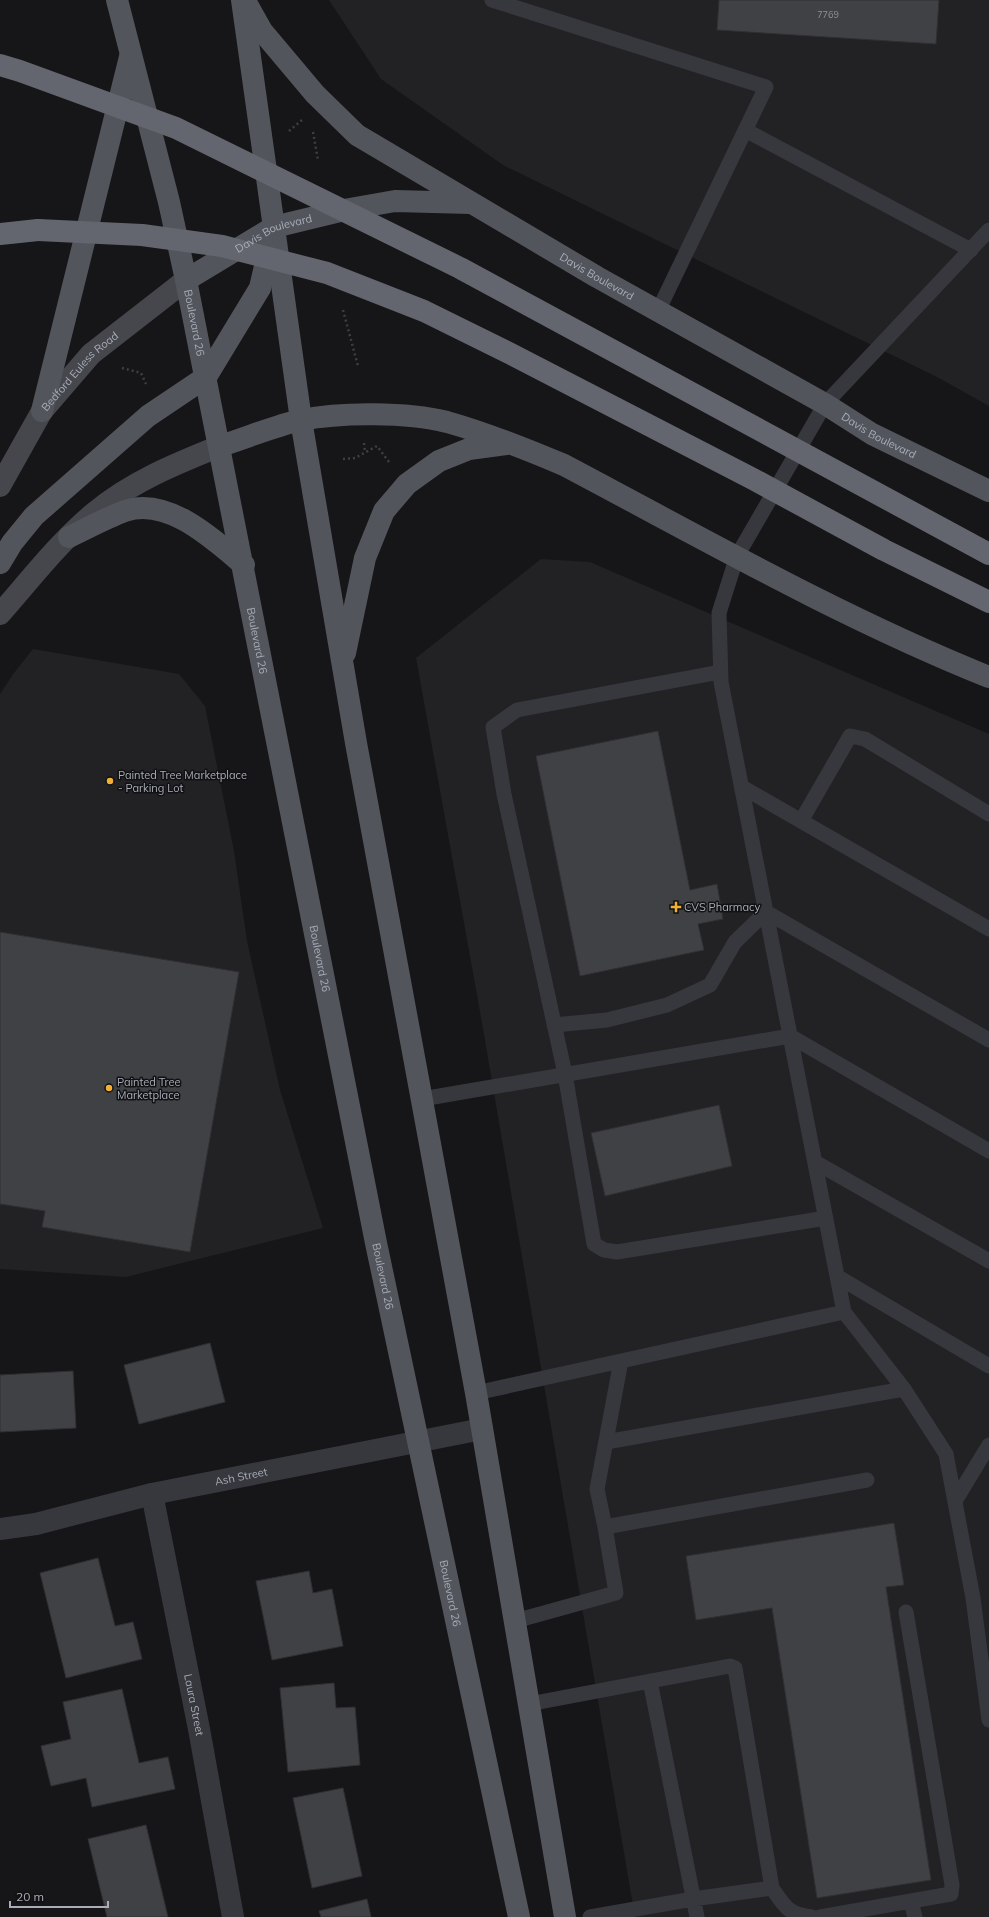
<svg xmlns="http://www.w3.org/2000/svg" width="989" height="1917" viewBox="0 0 989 1917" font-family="Mulish,sans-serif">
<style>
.built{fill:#222225}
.building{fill:#404145;stroke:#303034}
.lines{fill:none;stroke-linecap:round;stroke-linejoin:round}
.path{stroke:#3d3f44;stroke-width:2.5;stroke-dasharray:2 3;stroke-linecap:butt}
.service{stroke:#37383d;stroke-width:15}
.minor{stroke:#37383d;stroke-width:22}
.secondary{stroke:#45474d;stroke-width:22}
.primary{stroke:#53555c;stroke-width:22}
.motorway{stroke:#63666e;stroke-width:22}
.motorway-bridge{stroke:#63666e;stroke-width:22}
.poi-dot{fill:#f2b134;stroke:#111113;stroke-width:1.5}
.labels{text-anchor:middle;stroke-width:3;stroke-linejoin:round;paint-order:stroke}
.number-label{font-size:9px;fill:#8e929b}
.street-label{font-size:11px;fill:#a8adb8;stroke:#111113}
.poi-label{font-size:11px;fill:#a8adb8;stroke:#111113;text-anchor:start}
</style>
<rect width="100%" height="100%" fill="#161618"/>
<path class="built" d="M329 0H989V406L937 377 503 165 381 79Z
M541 559 590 562 989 734V1917H635L481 1017 416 658Z
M33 649 179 674 205 706 234 851 247 941 280 1090 323 1228 126 1277 0 1269V694L14 673Z"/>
<path class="building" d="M719 0H939L936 44 717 30Z
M658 731 690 890 717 884 723 919 698 924 704 950 580 976 536 756Z
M0 932 239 972 190 1252 42 1227 45 1211 0 1204Z
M719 1105 732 1166 605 1196 591 1133Z
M210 1343 225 1402 139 1424 124 1365Z
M73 1371 76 1428 0 1432V1375Z
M894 1523 904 1585 886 1587 931 1880 817 1898 772 1608 696 1620 686 1556Z
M98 1558 115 1626 133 1622 142 1659 66 1678 40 1573Z
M309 1571 313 1593 332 1589 343 1646 272 1660 256 1581Z
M334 1683 336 1708 355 1707 360 1765 288 1772 280 1688Z
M122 1689 139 1763 168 1757 175 1789 92 1807 86 1778 51 1786 41 1746 71 1739 63 1702Z
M343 1788 362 1876 312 1888 293 1798Z
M146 1825 168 1917H107L88 1839Z
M367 1899 371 1917H321L319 1911Z"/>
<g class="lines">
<path class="path" d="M289 131 302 120
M313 132 318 160
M343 310 358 366
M122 368 141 373 146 384
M364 443 365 452
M343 459 355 458 377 446 389 462"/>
<path class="service" d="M492 0 766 87 658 311
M745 130 971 250
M720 672 517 710 493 727 504 794 565 1074 594 1244 604 1250 617 1252 826 1218
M742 787 989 929
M801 821 850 736 865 739 989 814
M554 1025 607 1020 667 1005 710 985 735 942 766 912 989 1040
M422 1099 790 1036 989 1151
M815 1162 989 1261
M838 1277 989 1366
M844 1312 721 682 719 613 737 556 825 404 989 230
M621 1361 844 1312 904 1389 946 1454 973 1598 989 1720
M476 1393 621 1361 597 1489 605 1527
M606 1442 904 1389
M955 1501 989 1445
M515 1621 616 1593 605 1527 867 1480
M650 1681 697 1917
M529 1704 730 1666 735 1668 772 1888
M911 1901 915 1917
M590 1917 693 1899 772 1888C785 1907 788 1914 812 1917
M820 1917 951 1894 952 1885 906 1612"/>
<g class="minor">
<path id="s1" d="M152 1494 199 1729 233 1917"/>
<path id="s2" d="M0 1529 36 1524 152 1494 482 1429"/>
</g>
<g class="secondary">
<path id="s3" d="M0 486 42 411 91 354 186 280"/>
<path d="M0 614C30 580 59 542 94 513 131 482 175 464 220 446"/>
</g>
<g class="primary">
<path id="s4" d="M117 0 169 202 186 280 376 1243 519 1917"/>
<path d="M242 0 301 420 356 743 476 1393 565 1917"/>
<path id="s5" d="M248 6 262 31 315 94 357 135 597 277 825 404 872 434 989 491"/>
<path id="s6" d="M186 280 274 227 344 210 395 201 471 203"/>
<path d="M42 411 130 57"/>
<path d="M220 446C246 438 274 426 301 420 341 412 407 412 447 422 487 433 526 449 564 465 704 539 842 618 989 677"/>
<path d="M69 537C88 528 106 518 125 511 168 496 214 540 244 565"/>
<path d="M0 563 12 543 34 516 148 416 206 377 260 288 271 240"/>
<path d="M345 653 365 558 384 511 407 484 439 461 469 449 506 444"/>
</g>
<path class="motorway" d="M0 234 38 230"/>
<path class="motorway-bridge" d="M0 65 20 71 176 128 460 268 989 554
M38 230 142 235 222 246 327 273 424 311 511 354 753 479 884 550 989 602"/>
</g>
<g class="poi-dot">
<circle cx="110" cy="781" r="4"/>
<path d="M674 901h4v4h4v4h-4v4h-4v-4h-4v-4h4z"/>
<circle cx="109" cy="1088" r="4"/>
</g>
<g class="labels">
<g class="number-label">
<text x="828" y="18">7769</text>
</g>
<g class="street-label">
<text dy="4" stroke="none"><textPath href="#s6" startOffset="100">Davis Boulevard</textPath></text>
<text dy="4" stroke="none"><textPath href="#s5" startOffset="448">Davis Boulevard</textPath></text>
<text dy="4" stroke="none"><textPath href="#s4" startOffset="332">Boulevard 26</textPath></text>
<text dy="4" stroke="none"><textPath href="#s3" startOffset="141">Bedford Euless Road</textPath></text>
<text dy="4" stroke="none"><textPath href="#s5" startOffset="772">Davis Boulevard</textPath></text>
<text dy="4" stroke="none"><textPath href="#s4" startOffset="656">Boulevard 26</textPath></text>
<text dy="4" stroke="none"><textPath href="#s4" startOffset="980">Boulevard 26</textPath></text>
<text dy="4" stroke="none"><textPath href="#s4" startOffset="1304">Boulevard 26</textPath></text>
<text dy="4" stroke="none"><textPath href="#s2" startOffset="247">Ash Street</textPath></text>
<text dy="4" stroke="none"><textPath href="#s4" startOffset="1628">Boulevard 26</textPath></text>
<text dy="4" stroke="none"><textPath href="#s1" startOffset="215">Laura Street</textPath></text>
</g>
<g class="poi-label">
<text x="118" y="779">Painted Tree Marketplace<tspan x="118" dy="13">- Parking Lot</tspan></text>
<text x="684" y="911">CVS Pharmacy</text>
<text x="117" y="1086">Painted Tree<tspan x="117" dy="13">Marketplace</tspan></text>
</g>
</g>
<path d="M10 1901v6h98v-6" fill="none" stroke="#a8adb8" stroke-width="2"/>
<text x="16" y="1901" font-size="12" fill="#a8adb8" stroke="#111113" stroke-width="3" paint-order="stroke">20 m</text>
</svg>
